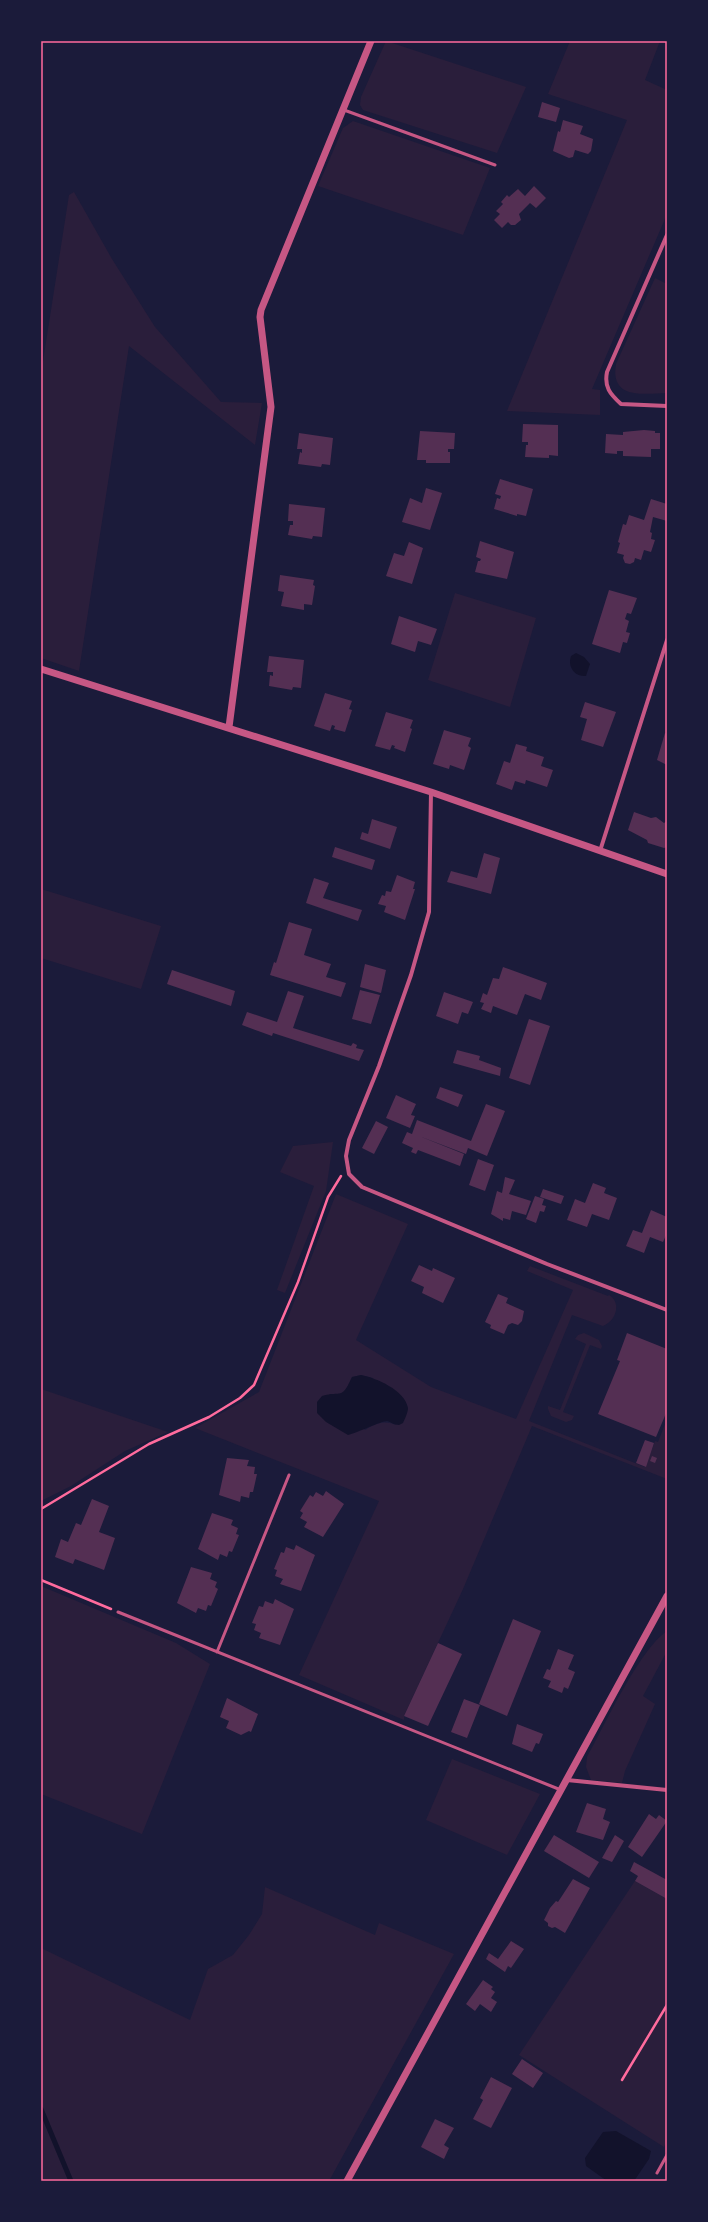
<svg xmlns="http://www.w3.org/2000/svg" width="708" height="2222" viewBox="0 0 708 2222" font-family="Montserrat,sans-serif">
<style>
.green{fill:#2a1e3b;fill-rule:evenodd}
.water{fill:#12122b}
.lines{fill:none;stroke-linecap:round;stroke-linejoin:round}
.stream{stroke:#12122b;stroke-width:5}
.building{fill:#542f53}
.path{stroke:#ff6b9d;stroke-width:2.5}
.service{stroke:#c65784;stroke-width:3}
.minor{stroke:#c65784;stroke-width:4}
.tertiary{stroke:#c65784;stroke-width:7}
.neatline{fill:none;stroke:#ff6b9d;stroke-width:1.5}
</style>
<rect width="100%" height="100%" fill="#1b1b3a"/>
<path class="green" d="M386 41 526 87 497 153 363 110 360 105 361 97Z
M570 41H660L645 80 667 90V214L592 389 600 390V415L507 411 627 120 548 94Z
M353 121 490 168 463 235 318 186 343 128Z
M74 192 112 259 155 327 221 402 262 403 255 445 129 346 79 671 41 658V374L69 195Z
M655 278 667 284V393C642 394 610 399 616 364Z
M455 593 536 618 510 707 428 680Z
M41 889 161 926 141 989 41 958Z
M333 1142 326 1191 285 1293 277 1290 314 1186 280 1172 293 1146Z
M336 1194 408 1224 356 1340 431 1387 516 1419 573 1290 527 1271 530 1266 608 1296 609 1295C622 1303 616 1321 603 1326L572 1315 529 1421 645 1467 655 1441 658 1442 667 1419V1479L532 1426 463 1589 404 1716V1720L299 1675 379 1501 195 1428 259 1392ZM361 1375 373 1378 396 1425C383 1420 377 1423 365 1430L329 1394H341L346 1390 352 1377Z
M584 1333 599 1340 602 1346 601 1349 590 1345 563 1412 574 1416 572 1420 566 1422 551 1416 548 1409V1406L560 1410 586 1344 575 1339 578 1335Z
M41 1389 168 1432 125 1451 71 1486 41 1501Z
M41 1586 176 1643 210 1664 142 1834 41 1794Z
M667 1631V1651L643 1696 655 1704 625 1771 622 1783 591 1780 586 1767 587 1757C605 1725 639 1650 667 1631Z
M452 1759 540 1794 507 1855 426 1820Z
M635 1881 667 1899V2141L664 2147 519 2055Z
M265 1887 375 1935 379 1923 454 1954 329 2181H41V1948L190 2020 208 1969 233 1955 249 1935 262 1914Z"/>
<path class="water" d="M576 653 584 657 590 664 586 676C575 677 567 667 571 656Z
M361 1375C376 1378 405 1390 408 1408 408 1412 405 1419 403 1423L399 1425C394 1425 391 1422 387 1421 381 1421 357 1433 348 1435L326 1422 317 1413V1402L322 1396C342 1390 341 1401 352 1377Z
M616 2131 651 2151 649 2159 634 2181H607L586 2166 585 2158 603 2132Z"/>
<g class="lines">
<path class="stream" d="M41 2109 71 2181"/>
</g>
<path class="building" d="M542 102 560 108 556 122 538 117Z
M563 120 583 126 580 134 593 139 591 151 588 154 575 150 573 157 569 158 553 151 558 131 560 132Z
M534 186 546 198 536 208 530 203 519 214 521 220 515 225H511L508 222 502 228 494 220 500 214 496 211 503 204 501 202 507 195 509 197 518 189 525 196Z
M523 424 558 425V456L549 455V458L525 457 526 445H528V442H522Z
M644 430 655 431V433H660V449H651V457L623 456V451H617V454L605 453 606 434 623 435V432Z
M420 431 455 433 454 449H448V452H450V463H426V460H417Z
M299 433 333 438 330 465 322 464 321 467 298 464 300 452 302 453V449H297Z
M500 479 533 489 526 516 517 514V516L494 509 497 498 500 499 501 496 495 494Z
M426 488 442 493 430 530 402 522 410 498 422 503Z
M651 499 667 504V521L653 517 650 532 652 533 651 539 655 540 651 552 644 550 641 560 635 558 634 562 630 564 625 563 623 558 624 555 617 553 620 543 618 542 623 524 626 525 629 515 644 520Z
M289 504 325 508 322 537 313 536 312 539 288 535 290 525H293V521H288Z
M480 541 514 552 507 579 475 572 478 561H480L481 559 476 557Z
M409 542 423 548 412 584 386 576 394 553 404 556Z
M280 575 314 580 313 585 315 586 312 605 304 604V610L281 606 284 592 278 591Z
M609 590 637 598 631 614 627 613 625 619 629 621 626 632 630 633 627 643 623 642 620 653 592 644Z
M399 616 437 629 431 645 418 641 415 652 391 644Z
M269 656 304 660 301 688 293 687 292 690 269 686 270 675 273 676V672H267Z
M325 693 352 701 349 709 352 710 345 732 334 729 335 726 332 725 330 731 314 726Z
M585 702 616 712 603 747 581 740 587 719 580 717Z
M386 712 413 720 410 728 412 729 405 752 394 748 395 746 392 745 390 750 375 746Z
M444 730 471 738 468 746 471 748 464 770 450 765 449 769 433 764Z
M665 733 667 734V765L657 760Z
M516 744 527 747 526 751 544 757 541 766 553 770 547 787 526 780 525 784 515 781 512 790 496 784 504 761 510 763Z
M634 812 651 818 656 817 664 823 667 821V847L664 848 648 843 647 840 628 830Z
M372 819 397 827 390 849 360 839 362 832 368 834Z
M335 847 375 860 372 870 332 857Z
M484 853 500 858 491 894 447 882 451 871 477 878Z
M397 875 415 882 413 889H415L405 920 384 912 386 906 378 904 382 895 385 896 386 891 391 892Z
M314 878 329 883 323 898 362 910 358 921 306 903Z
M289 922 312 929 304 955 331 964 326 977 346 983 341 997 270 975 274 962 276 963Z
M365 964 386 970 381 993 360 987Z
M503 967 547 983 541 1000 525 994 517 1015 493 1006 491 1013 481 1009 484 1003 480 1002 483 993 487 995 493 978 499 979Z
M172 970 235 991 231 1006 167 984Z
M360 990 380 995 371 1024 352 1019Z
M288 991 304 996 293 1028 351 1046 353 1043 357 1045 356 1048 364 1050 359 1061 273 1033 272 1036 242 1025 247 1012 277 1022Z
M444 992 473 1002 468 1014 462 1012 458 1024 436 1016Z
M529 1019 550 1026 530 1085 509 1078Z
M457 1050 480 1056 479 1060 501 1068 500 1076 453 1063Z
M440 1087 463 1095 458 1107 436 1098Z
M396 1095 416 1104 411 1115 415 1116 410 1128 386 1118Z
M486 1104 505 1111 487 1156 468 1148 466 1154 419 1136 464 1154 460 1166 418 1150 416 1154 411 1152 413 1148 402 1143 407 1132 412 1134 417 1120 471 1141Z
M376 1121 388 1127 374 1154 362 1148Z
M478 1159 494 1165 485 1191 469 1185Z
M505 1177 515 1180 509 1194 531 1201 526 1215 512 1211 510 1220 503 1218V1221L491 1214 497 1191 502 1193Z
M593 1183 606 1188 604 1193 617 1198 609 1220 592 1214 587 1227 567 1220 575 1199 585 1203Z
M543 1189 564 1196 561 1204 540 1197Z
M535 1196 544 1199 542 1205 546 1206 544 1212 540 1211 536 1223 526 1219Z
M651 1210 667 1217V1233L663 1242 650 1237 644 1253 626 1246 633 1230 642 1233Z
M419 1265 432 1271 433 1268 455 1278 443 1303 422 1293 424 1287 411 1281Z
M498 1294 508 1298 506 1303 524 1311 522 1321 518 1325 512 1323 508 1325 504 1334 490 1328 491 1325 485 1322Z
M627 1333 667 1349V1411L656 1437 598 1414 620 1361 617 1360Z
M645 1440 654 1443 646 1467 636 1463Z
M652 1456 657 1458 655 1463 650 1461Z
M227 1458 249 1460 247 1466 255 1467 254 1474H257L253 1492H250L249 1498 241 1496 240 1502 219 1495Z
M326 1491 344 1504 323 1537 304 1527 307 1522 300 1518 303 1513 300 1511 310 1495 313 1497 316 1492 323 1496Z
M92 1499 109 1506 99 1532 115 1538 104 1570 75 1559 73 1564 55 1557 61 1539 68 1542 76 1523 81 1525Z
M212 1513 233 1520 231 1525 238 1528 236 1534 239 1535 232 1552 229 1551 227 1557 220 1554 218 1560 198 1549Z
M296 1545 315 1555 301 1591 280 1584 283 1579 275 1576 277 1570 274 1569 281 1552 284 1553 286 1547 294 1550Z
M191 1567 212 1573 210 1579 217 1582 215 1587 218 1589 211 1606 208 1605 206 1611 198 1608 196 1613 177 1603Z
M275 1599 294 1609 280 1645 259 1638 261 1633 254 1630 256 1624 252 1623 259 1606 263 1607 265 1601 273 1604Z
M513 1619 541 1631 507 1716 479 1704Z
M438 1643 462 1654 428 1726 404 1716Z
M558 1649 574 1655 568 1669 575 1672 568 1689 564 1687 562 1693 548 1687 551 1681 543 1678 547 1669 550 1670Z
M227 1698 258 1714 251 1732 249 1731 241 1735 226 1728 229 1721 220 1717Z
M464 1699 480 1705 467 1738 451 1732Z
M517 1724 543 1734 539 1744 536 1743 532 1752 512 1744Z
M587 1803 606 1809 603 1819 610 1822 603 1840 576 1832Z
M649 1814 656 1819 659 1815 667 1821 642 1857 628 1847Z
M554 1835 599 1862 589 1878 544 1851Z
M615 1835 624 1841 612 1862 602 1858Z
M634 1862 667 1880V1899L635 1881 638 1876 630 1871Z
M573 1879 590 1888 565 1933 555 1927 552 1928 548 1926V1923L544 1920 550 1908 556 1901 558 1902Z
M511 1941 524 1949 511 1968 508 1966 505 1972 486 1959 489 1953 498 1959Z
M483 1980 493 1987 491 1989 495 1992 491 1998 497 2002 491 2012 480 2004 475 2011 466 2004Z
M522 2059 543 2073 533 2088 512 2074Z
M491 2077 512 2088 491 2128 473 2119 483 2100 480 2098Z
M435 2119 454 2128 444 2145 449 2148 444 2159 421 2147Z"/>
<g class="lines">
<path class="path" d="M41 1509 149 1444 209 1417 240 1398 254 1385 298 1282 328 1197 341 1176
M41 1580 111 1609
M622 2080 667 2005"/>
<path class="service" d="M344 110 495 165
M118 1612 561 1790
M217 1652 289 1475
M657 2173 667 2155"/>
<path class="minor" d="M667 235 607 372C604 387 610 394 621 404L667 406
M431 792 429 912 411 975 379 1066 349 1140 346 1156 349 1174 362 1187 547 1264 667 1310
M600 851 667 640
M567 1780 667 1790"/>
<path class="tertiary" d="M41 669 431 792 667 874
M229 727 271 407 260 317 261 310 371 41
M347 2181 667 1596"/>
</g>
<rect width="708" height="2222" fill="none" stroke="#1b1b3a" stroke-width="84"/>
<rect x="42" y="42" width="624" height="2138" class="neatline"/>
</svg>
